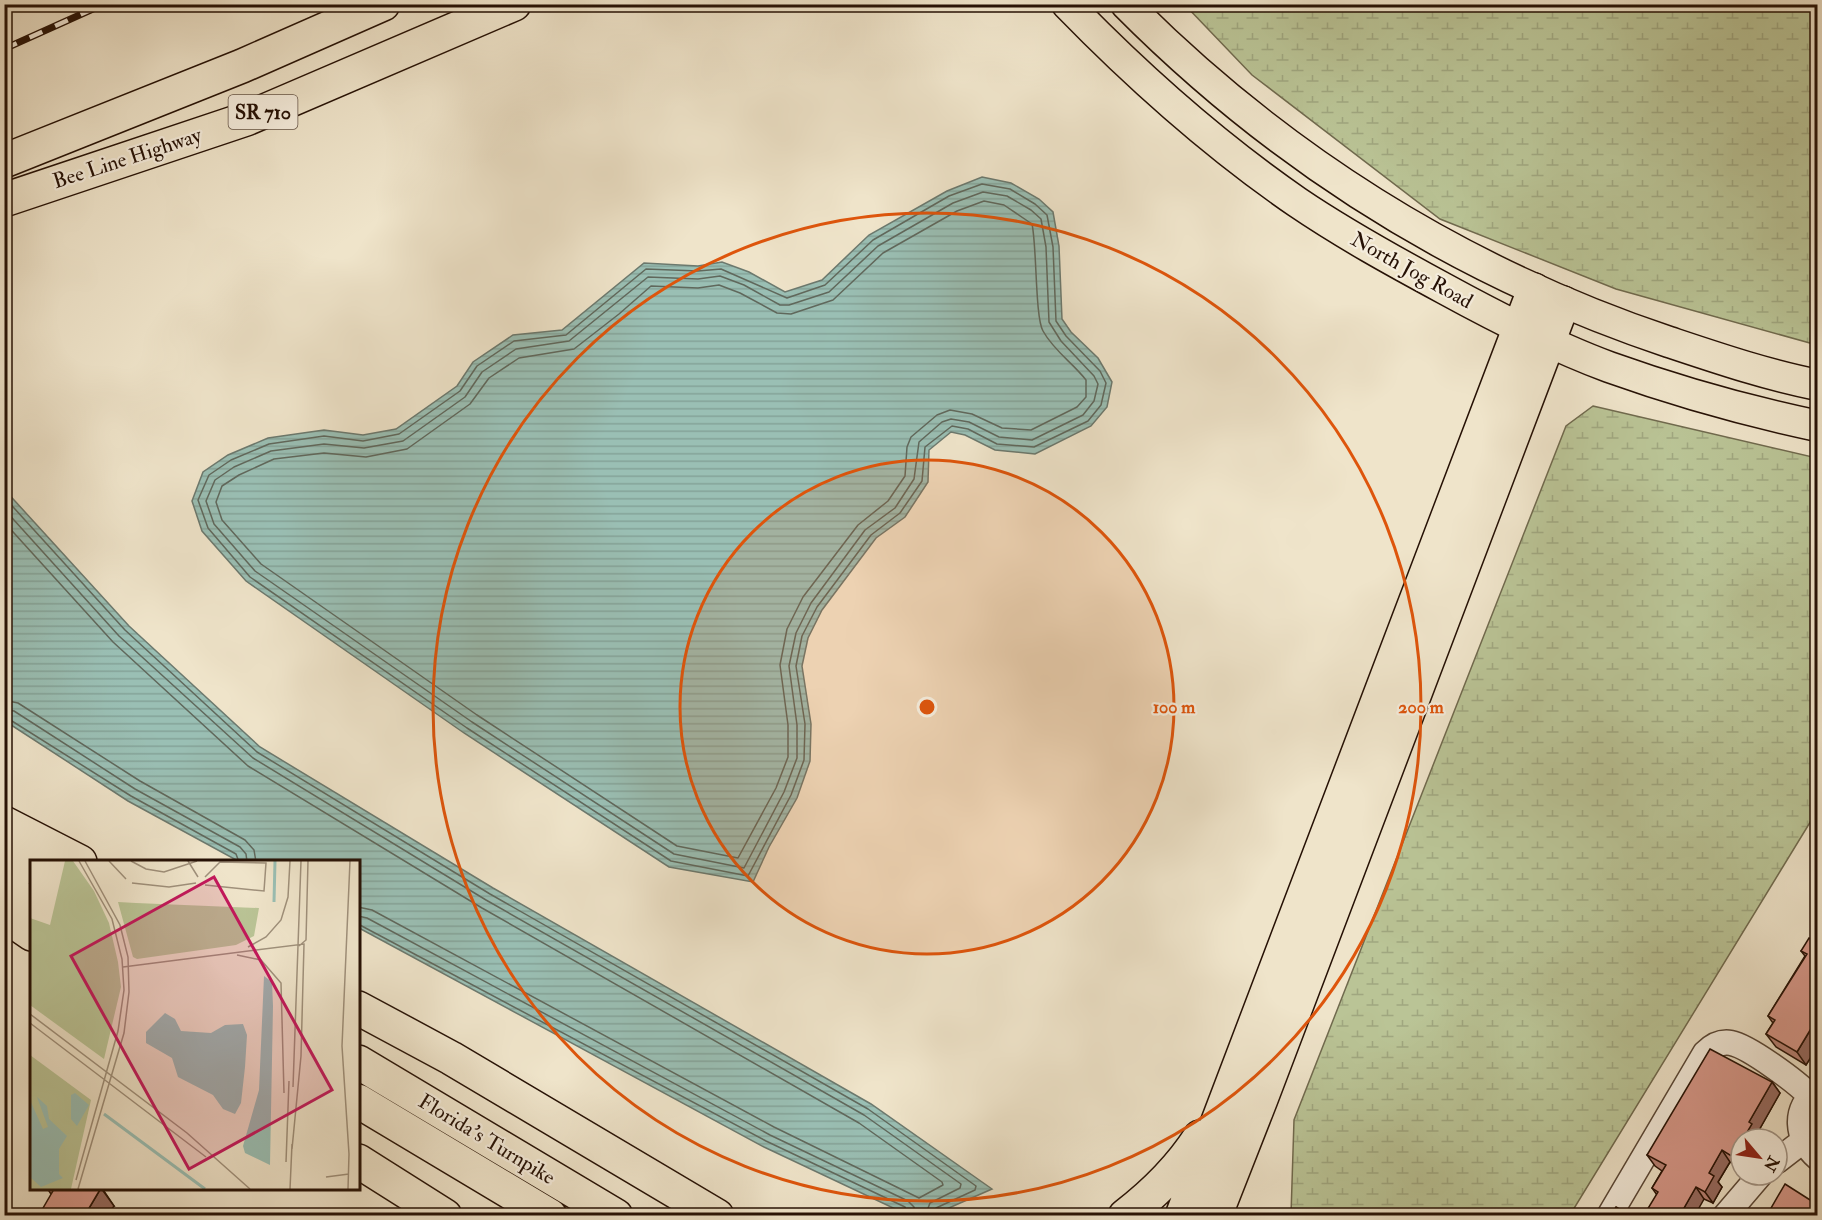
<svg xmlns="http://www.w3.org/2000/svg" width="1822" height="1220" viewBox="0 0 1822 1220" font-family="'IM FELL Double Pica',serif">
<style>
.wetland{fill:url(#wetland-marsh);stroke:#706a4e;stroke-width:1.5}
.water{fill:url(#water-rules);stroke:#6c796e;stroke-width:1.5}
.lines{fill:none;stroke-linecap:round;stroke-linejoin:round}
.shore{stroke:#60685c;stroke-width:1.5}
.minor-casing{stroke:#584636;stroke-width:27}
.major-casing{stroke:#261105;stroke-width:33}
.highway-casing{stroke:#261105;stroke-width:36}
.minor{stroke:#f5eddd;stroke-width:24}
.major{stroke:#efe4ca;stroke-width:30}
.highway{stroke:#efe4ca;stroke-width:33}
.rail-casing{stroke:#261105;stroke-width:7}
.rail{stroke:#f5eddd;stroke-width:4.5;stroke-dasharray:14;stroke-linecap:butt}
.wall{fill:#b88276;stroke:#261105;stroke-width:1.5}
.shaded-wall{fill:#966a60;stroke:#261105;stroke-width:1.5}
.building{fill:#d69789;stroke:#261105;stroke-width:1.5}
.ring{fill:none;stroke:#de550c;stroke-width:3}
.labels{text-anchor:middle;stroke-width:4.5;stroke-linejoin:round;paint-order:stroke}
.shield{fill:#f5eddd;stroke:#645346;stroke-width:1.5}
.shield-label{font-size:20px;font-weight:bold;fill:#261105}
.street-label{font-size:21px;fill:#261105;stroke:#f5eddd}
.inset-river{fill:none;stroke:#9abfb4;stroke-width:3}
.inset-road{fill:none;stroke:#9f907b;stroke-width:1.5}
.view{fill:#c2185b;fill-opacity:0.15;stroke:#c2185b;stroke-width:3}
.inset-edge{fill:none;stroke:#261105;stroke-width:3}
.centre{fill:#de550c;stroke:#f5eddd;stroke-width:3}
.ring-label{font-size:18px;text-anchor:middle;font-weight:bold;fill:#de550c;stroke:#f5eddd;stroke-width:4.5;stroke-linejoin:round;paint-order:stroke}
</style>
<defs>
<pattern id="wetland-marsh" width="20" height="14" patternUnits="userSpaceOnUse" patternTransform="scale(1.5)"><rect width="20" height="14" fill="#bac496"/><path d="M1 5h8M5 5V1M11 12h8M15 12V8" fill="none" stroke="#a0a780"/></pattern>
<pattern id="water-rules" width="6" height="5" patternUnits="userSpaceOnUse" patternTransform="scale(1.5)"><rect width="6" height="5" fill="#9abfb4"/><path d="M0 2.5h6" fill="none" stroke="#85a399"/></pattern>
</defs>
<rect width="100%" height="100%" fill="#efe4ca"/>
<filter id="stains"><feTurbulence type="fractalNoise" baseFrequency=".00333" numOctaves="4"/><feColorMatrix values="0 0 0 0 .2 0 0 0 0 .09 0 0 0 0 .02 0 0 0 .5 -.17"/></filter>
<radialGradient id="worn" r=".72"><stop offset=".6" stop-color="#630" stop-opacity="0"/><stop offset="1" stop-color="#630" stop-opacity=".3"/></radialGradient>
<path class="wetland" d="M1185 5H1817V345L1616 289 1440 219 1252 75Z
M1593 406 1817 458V811L1570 1215H1291L1294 1120 1566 426Z"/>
<path class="water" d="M982 177 1011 183 1039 199 1053 212 1059 246 1062 319 1071 332 1098 358 1112 382 1107 407 1091 426 1035 454 995 450 965 435 951 432 929 450 928 482 905 517 876 538 822 610 808 638 802 666 811 724 810 761 797 798 769 847 753 882 669 867 464 733 246 581 202 531 192 501 203 472 228 455 268 438 324 430 363 435 396 429 457 386 473 362 513 335 562 330 644 263 698 266 722 262 749 272 785 292 822 280 869 235 947 191Z
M4 489 129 626 260 747 493 888 871 1104 992 1189 933 1215H908L764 1147 359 928 358 862 238 861 128 801 5 721Z"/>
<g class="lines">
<path class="shore" d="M982 184 1010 189 1035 204 1047 215 1053 247 1056 321 1066 336 1100 371 1106 383 1101 405 1088 421 1034 447 997 444 968 429 952 426 925 447 922 481 900 513 871 535 817 607 802 636 796 666 805 724 804 760 791 795 748 876 671 861 467 728 250 577 208 528 198 500 209 475 231 460 269 444 324 436 363 441 399 434 460 391 477 366 514 341 566 335 646 269 698 271 721 269 787 298 825 285 873 240 949 196Z
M983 192 1007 196 1031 210 1041 219 1046 247 1049 322 1061 341 1094 376 1098 384 1094 401 1083 415 1032 440 999 437 969 422 951 419 942 422 919 442 914 479 895 508 865 530 811 603 796 633 789 666 797 725V758L784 792 744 868 674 854 472 722 255 571 214 524 206 501 215 480 234 467 271 451 324 444 364 448 403 441 465 397 482 372 516 349 569 341 648 277 698 279 720 276 744 285 780 305H789L829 292 878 246 953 203Z
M984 201 1004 205 1032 224C1037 247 1035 317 1043 331 1054 351 1073 363 1086 380V397L1077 407 1031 430 1002 428 972 414 950 410 937 415 911 437 907 447 905 476 888 501 858 525 803 597 787 629 780 665 788 725V757L776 788 738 858 677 846 477 715 261 564 222 520 216 502 222 486 239 475 274 459 324 453 366 457 407 449 470 404 489 378 519 358 574 349 619 314 651 286 698 288 719 285 740 293 777 313 791 314 833 300 883 253 957 211Z
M4 497 125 630 257 752 490 894 868 1109 976 1186 975 1190 936 1208 933 1216
M4 509 119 636 253 758 486 900 864 1115 961 1184 960 1188 930 1203 925 1216
M4 522 113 642 248 766 482 908 859 1123 942 1182 943 1185 919 1198 774 1127 372 910 358 907
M4 700 18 703 140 781 245 840 254 850 256 862
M4 709 14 711 135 789 240 847 246 854 247 862
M4 716 131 796 236 854 239 862
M358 916 367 918 770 1135 908 1201 914 1207 916 1216
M358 924 766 1141 905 1207 908 1216"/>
<defs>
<path id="minor" d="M1818 1090C1792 1108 1796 1139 1818 1158
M1777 1161 1803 1141
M1609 1216 1705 1053C1712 1046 1720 1041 1731 1043 1748 1046 1797 1082 1810 1096
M1725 1216 1760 1175"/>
<path id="major" d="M1067 4C1138 77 1213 144 1297 202 1344 234 1395 262 1445 289 1498 318 1552 346 1609 367 1676 391 1747 411 1818 426
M1126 4C1281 160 1460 272 1669 342 1717 358 1767 375 1818 385"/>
<path id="highway" d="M4 161 242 66 383 4
M4 200 246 119 514 4
M4 823 80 862
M4 851 32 867
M4 888 32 904
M4 915 32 934
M358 1008 451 1058 717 1216
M358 1062 616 1216
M358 1101 550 1216
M358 1161 445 1216
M1125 1216C1155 1193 1180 1168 1200 1137
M1182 1216 1534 290
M1215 1216 1261 1099 1563 303"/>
</defs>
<use href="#minor" class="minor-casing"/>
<use href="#major" class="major-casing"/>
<use href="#highway" class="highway-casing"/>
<use href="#minor" class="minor"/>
<use href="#major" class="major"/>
<use href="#highway" class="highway"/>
<defs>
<path id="rail" d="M4 49 104 4"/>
</defs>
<use href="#rail" class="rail-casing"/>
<use href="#rail" class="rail"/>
</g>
<path class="wall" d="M1818 939V1046L1806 1065 1776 1047 1766 1034 1773 1023 1768 1016 1805 956 1801 951 1816 942Z
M1772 1082 1780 1093 1758 1132 1760 1136 1741 1139V1168L1730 1162 1718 1182 1722 1187 1713 1203 1704 1199 1657 1195 1652 1188 1662 1171 1655 1166 1647 1155Z
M47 1188H102L114 1206 51 1194Z"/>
<path class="shaded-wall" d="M1818 1017V1046L1806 1065 1797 1052Z
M1772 1082 1780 1093 1758 1132 1760 1136 1758 1139H1743L1749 1122Z
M1741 1143V1168L1733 1157Z
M1722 1150 1730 1162 1718 1182 1722 1187 1713 1203 1705 1192 1709 1173Z
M4 1156 9 1163 4 1173Z
M4 1184 9 1190 4 1199Z
M1696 1187 1704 1199 1695 1215H1680Z
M101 1188 114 1206 108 1215H85Z"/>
<path class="building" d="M1809 938 1816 942 1818 939V1017L1797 1052 1766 1034 1775 1020 1768 1016 1807 954 1801 951Z
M1710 1049 1772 1082 1749 1122 1752 1124 1743 1139H1741V1143L1733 1157 1722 1150 1709 1173 1714 1176 1705 1192 1696 1187 1680 1215H1644L1658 1192 1652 1188 1666 1165 1647 1155Z
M1785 1184 1818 1205V1215H1767Z
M53 1188H101L85 1215H39L54 1189Z
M1616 1207 1630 1215H1611Z"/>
<circle cx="927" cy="707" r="247" fill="#de550c" fill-opacity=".12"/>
<g class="ring">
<circle cx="927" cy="707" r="247"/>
<circle cx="927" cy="707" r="494"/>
</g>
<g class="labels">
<rect class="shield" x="228.5" y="95" width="69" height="34" rx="4.5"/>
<g class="shield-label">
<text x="263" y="119">SR 710</text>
</g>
<g class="street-label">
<text transform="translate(127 158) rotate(-18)" y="7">Bee Line Highway</text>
<text transform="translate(1412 270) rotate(29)" y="7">North Jog Road</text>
<text transform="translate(487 1139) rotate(31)" y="7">Florida's Turnpike</text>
</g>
</g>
<g transform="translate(30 860)">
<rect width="330" height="330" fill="#efe4ca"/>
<path d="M0 195 61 240 41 329H0Z" fill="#bac496"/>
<path d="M35 1H43L64 31 79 63 88 102 91 127 74 199 0 145V58L20 65ZM88 42 106 43 229 48 224 76 206 85 107 99 103 97Z" fill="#bac496"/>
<path d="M234 116 242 122 243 146 240 305 215 293 213 286 229 230ZM135 153 145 159 151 171 181 173 195 165 213 164 217 175 215 207 211 243 205 254 193 249 183 235 148 217 142 198 116 183V172ZM45 233 59 245 47 266 41 259V235ZM7 237 17 246 19 259 37 276 29 289V314L33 318 11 327 0 317V240L13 269 18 267Z" fill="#9abfb4"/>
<path class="inset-river" d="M244 42 245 1M74 254 175 329"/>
<path class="inset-road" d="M79 1 96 19M101 1 116 9 134 12 167 1M158 1 168 17M175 17 190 2 236 3 234 31 175 25M102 23 139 27 166 23M269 86 276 80 278 1M218 87 236 77 251 60 258 37 260 1M207 95 231 100 251 123 254 233M93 107 274 84 271 196 262 289M0 154 157 273 220 329M0 163 176 297M263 227 271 1M256 302 259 221M296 317 319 314M46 320 88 171 94 130 92 99 82 59 49 1M48 329 94 173 99 132 98 97 90 65 55 1M260 329 262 284M318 329 319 294 312 186 320 1"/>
<path class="view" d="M184 17 302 230 159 309 41 96Z"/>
<rect width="330" height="330" class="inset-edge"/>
</g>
<circle cx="927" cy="707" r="9" class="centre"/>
<g class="ring-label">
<text x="1174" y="713">100 m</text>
<text x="1421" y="713">200 m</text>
</g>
<rect width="1822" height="1220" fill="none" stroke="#efe4ca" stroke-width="24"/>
<rect x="6" y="6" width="1810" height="1208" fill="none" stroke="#261105" stroke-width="3"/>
<rect x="12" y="12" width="1798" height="1196" fill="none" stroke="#261105" stroke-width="1.5"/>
<g transform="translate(1759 1157) rotate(119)"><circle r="28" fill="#f5eddd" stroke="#a29587" stroke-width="1.5"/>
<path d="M0-4.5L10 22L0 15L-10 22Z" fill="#8f2418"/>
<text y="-9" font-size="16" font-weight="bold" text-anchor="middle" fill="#261105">N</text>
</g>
<rect width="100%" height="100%" filter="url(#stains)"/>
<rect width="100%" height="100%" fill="url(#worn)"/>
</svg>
